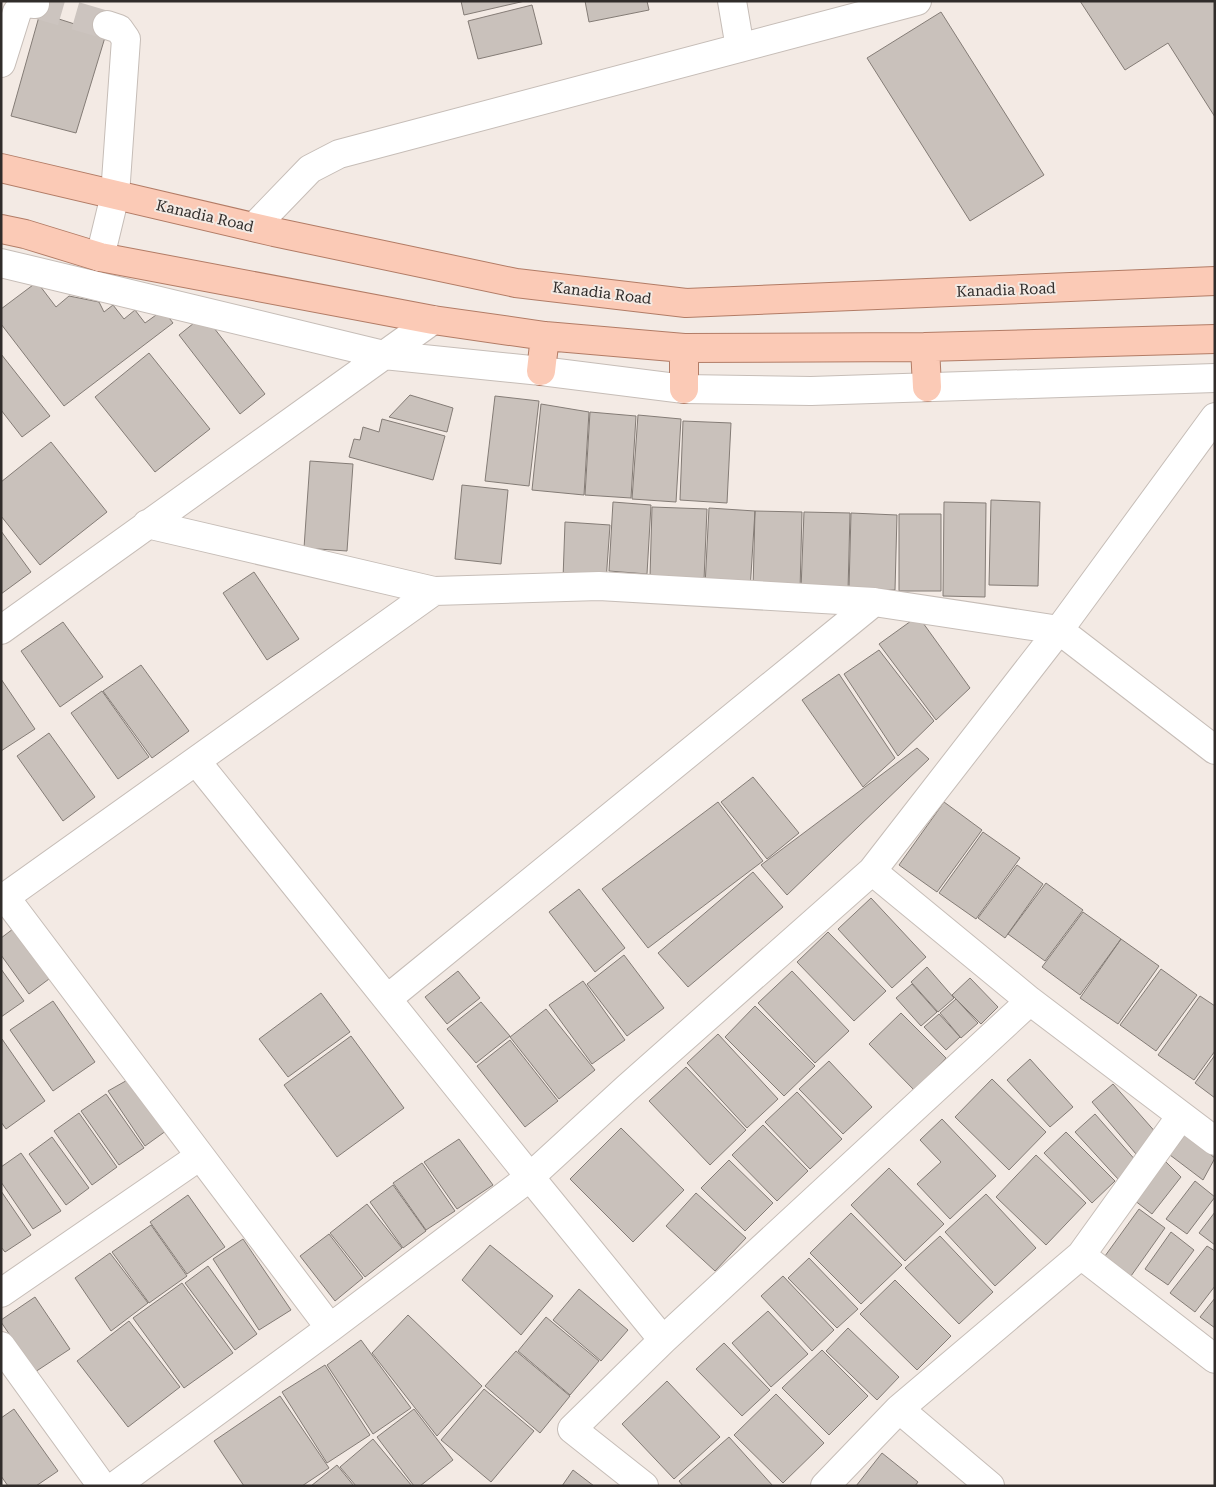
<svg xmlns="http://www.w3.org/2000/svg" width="1216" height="1487" viewBox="0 0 1216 1487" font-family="'Roboto Serif',serif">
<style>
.building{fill:#c9c1bb;stroke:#847c76}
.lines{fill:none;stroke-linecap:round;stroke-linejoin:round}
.minor-tunnel{stroke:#ccc4bf;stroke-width:28;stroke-dasharray:28 14;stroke-linecap:butt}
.minor-casing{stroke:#c6bdb7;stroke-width:30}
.major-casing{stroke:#b27c66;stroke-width:30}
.minor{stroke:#fff;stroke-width:28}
.major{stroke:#fbcab6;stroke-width:28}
.labels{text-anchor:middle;stroke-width:4;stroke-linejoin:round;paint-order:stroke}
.street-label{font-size:15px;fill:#302c2a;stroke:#f3eae4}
</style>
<rect width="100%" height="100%" fill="#f3eae4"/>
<path class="building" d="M461 1H525L464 15Z
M585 1H647L649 10 589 22Z
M1080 1H1215V117L1168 43 1125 70Z
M532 5 542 44 478 59 468 21Z
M941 12 1044 175 970 221 867 58Z
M40 13 106 34 76 133 11 116Z
M37 282 56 307 69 296 99 302 104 312 113 305 124 319 135 310 145 323 163 310 173 323 64 406 1 324V309Z
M204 315 265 394 240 414 179 335Z
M149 353 210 429 155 472 95 397Z
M1 354 50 416 22 437 1 410Z
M410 395 453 408 447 432 389 417Z
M495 396 539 401 529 486 485 481Z
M541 404 589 412 584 495 532 490Z
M590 412 636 416 631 498 585 495Z
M638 415 681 419 676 502 632 499Z
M382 419 445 436 433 480 349 457 354 439 360 440 363 427 379 432Z
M683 421 731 423 727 503 680 500Z
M51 442 107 512 40 565 1 516V482Z
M310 461 353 464 347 551 304 548Z
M462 485 508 490 501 564 455 559Z
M991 500 1040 502 1038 586 989 585Z
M613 502 651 505 647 574 609 571Z
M944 502 986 503 985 597 943 596Z
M652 507 707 509 704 580 650 577Z
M709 508 755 511 750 590 705 586Z
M755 511 802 512 800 591 753 589Z
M804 512 850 513 848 591 801 589Z
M851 513 897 515 895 590 849 588Z
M899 514H941V591H899Z
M565 522 610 525 606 581 563 579Z
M1 531 31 572 1 594Z
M254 572 299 639 267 660 223 593Z
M918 616 970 688 936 720 879 644Z
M63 622 103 677 60 707 21 651Z
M879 650 934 721 898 756 844 674Z
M141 665 189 731 152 758 103 691Z
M839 674 895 758 863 787 802 700Z
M1 679 35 729 1 751Z
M102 691 149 757 118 779 71 713Z
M49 733 95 797 63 821 17 756Z
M917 748 929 759 787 895 761 865Z
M753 777 799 833 767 859 721 802Z
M718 802 763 861 648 948 602 889Z
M944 802 982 830 937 892 899 865Z
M983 832 1020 858 976 919 939 893Z
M1017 865 1043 884 1005 938 978 918Z
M753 872 783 907 688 987 658 953Z
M1046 883 1083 910 1045 961 1008 934Z
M579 889 625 948 595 972 549 912Z
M871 898 926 957 892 988 838 929Z
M1083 912 1121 939 1080 995 1042 967Z
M17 926 53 976 29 994 1 955V938Z
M828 932 886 991 854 1021 797 962Z
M1121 939 1159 966 1118 1024 1080 998Z
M624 955 664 1008 627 1036 587 984Z
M927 967 954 998 938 1012 911 982Z
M1 969 24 1001 1 1017Z
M1161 969 1197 995 1156 1051 1120 1025Z
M458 971 480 998 447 1024 425 997Z
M792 971 849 1031 815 1063 758 1003Z
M970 978 998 1007 981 1024 952 995Z
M583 981 625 1040 592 1064 549 1005Z
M912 984 937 1012 921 1026 896 998Z
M321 993 350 1032 288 1077 259 1039Z
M1200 996 1215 1006V1051L1194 1080 1158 1055Z
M956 999 978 1023 961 1038 940 1013Z
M53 1001 95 1062 53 1091 10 1030Z
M481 1002 510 1036 476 1063 447 1029Z
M755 1006 815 1066 784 1096 725 1037Z
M546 1009 595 1070 559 1099 510 1037Z
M901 1013 946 1058 914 1090 869 1044Z
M939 1014 960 1037 946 1050 924 1027Z
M718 1034 778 1099 747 1128 687 1063Z
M351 1036 404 1108 337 1157 284 1085Z
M2 1039 45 1101 6 1129 1 1122Z
M510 1040 558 1101 525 1127 477 1066Z
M1215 1055V1098L1195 1083Z
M1030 1059 1073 1107 1050 1127 1007 1080Z
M829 1061 872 1107 843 1134 799 1089Z
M686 1067 746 1130 710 1165 649 1101Z
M131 1078 170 1128 145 1146 108 1091Z
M992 1079 1046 1132 1009 1170 955 1117Z
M1113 1084 1158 1135 1136 1154 1092 1102Z
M797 1092 842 1139 810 1169 765 1122Z
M106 1094 144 1148 119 1165 81 1111Z
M79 1113 117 1167 92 1185 54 1131Z
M1095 1114 1137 1162 1118 1179 1075 1132Z
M942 1119 996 1176 950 1219 917 1184 941 1162 920 1140Z
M763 1125 808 1171 777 1201 732 1155Z
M621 1128 684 1190 633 1242 570 1179Z
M1066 1132 1115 1181 1092 1203 1044 1153Z
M1185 1135 1215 1158 1203 1180 1170 1155Z
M52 1137 89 1188 66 1205 29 1154Z
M459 1139 493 1185 457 1209 424 1162Z
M21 1153 61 1211 33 1229 1 1182V1167Z
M1036 1155 1086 1203 1046 1245 996 1197Z
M1163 1159 1181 1177 1152 1214 1134 1200Z
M729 1160 773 1203 745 1231 701 1188Z
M422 1163 455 1211 426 1230 393 1183Z
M889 1168 944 1224 905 1261 851 1205Z
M1195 1181 1215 1197 1187 1234 1166 1219Z
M393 1185 426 1231 403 1248 370 1202Z
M1 1191 31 1235 5 1252 1 1247Z
M696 1193 746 1238 715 1271 666 1226Z
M986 1194 1036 1248 995 1286 945 1232Z
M188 1195 225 1247 187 1274 150 1222Z
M367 1204 402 1248 365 1277 330 1233Z
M1139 1209 1165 1228 1131 1276 1105 1256Z
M1215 1212V1245L1199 1233Z
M851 1213 902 1265 861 1304 810 1253Z
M151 1225 187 1276 149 1303 112 1252Z
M1171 1232 1194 1250 1168 1285 1145 1269Z
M329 1234 363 1278 335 1301 300 1256Z
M940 1236 993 1292 959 1324 905 1268Z
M243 1239 291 1310 259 1330 213 1259Z
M490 1245 553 1296 521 1335 462 1280Z
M1207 1246 1215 1251V1286L1195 1312 1170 1293Z
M110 1253 148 1303 111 1331 75 1278Z
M809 1258 858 1309 837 1328 788 1278Z
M208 1266 257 1334 235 1350 185 1283Z
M783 1276 834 1330 812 1351 761 1296Z
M895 1280 951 1336 917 1370 860 1314Z
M182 1283 233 1353 184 1388 133 1318Z
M579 1289 628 1330 601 1361 553 1320Z
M35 1297 70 1349 35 1372 1 1322V1320Z
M1215 1298V1328L1200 1317Z
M768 1311 808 1354 771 1387 732 1343Z
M408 1315 482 1386 437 1436 372 1353Z
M546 1317 599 1361 570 1395 518 1351Z
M129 1321 180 1387 128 1427 77 1361Z
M848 1328 899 1377 877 1400 826 1351Z
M361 1340 411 1408 373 1434 327 1365Z
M724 1343 770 1390 742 1416 696 1369Z
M822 1350 868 1396 829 1435 782 1388Z
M516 1351 570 1396 540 1433 485 1386Z
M325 1365 370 1435 327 1463 282 1392Z
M667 1381 720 1437 674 1479 622 1424Z
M484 1389 534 1431 491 1482 441 1440Z
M776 1394 824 1443 783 1483 734 1435Z
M280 1396 329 1468 302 1486H244L214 1441Z
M14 1409 58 1471 36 1486H8L1 1476V1418Z
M414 1409 453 1460 420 1486H414L377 1437Z
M729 1437 773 1486H683L679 1481Z
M373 1439 412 1486H356L340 1467Z
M882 1453 918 1482 915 1486H856Z
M337 1465 354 1486H311Z
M573 1470 594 1486H562Z"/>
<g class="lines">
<path class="minor-tunnel" d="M35 4 107 25"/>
<defs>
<path id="minor" d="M732 1 740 48
M1 63 17 12 24 3 35 4
M254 227 310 169 339 154 917 1
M100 257 115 195 126 39 119 29 107 25
M1 263 384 355 541 371 684 389 811 391 1215 378
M147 524 434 591 599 586 874 602 1059 630 1215 750
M1 630 433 320
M196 761 530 1177 663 1340
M872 871 1030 1001 1215 1141
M5 897 330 1328
M1 900 434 591
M387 999 874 602
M1081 1255 1215 1359
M1 1293 200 1156
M1 1346 102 1486
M899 1409 1081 1255 1181 1116
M115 1486 330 1328 530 1177 627 1088 872 871 1059 630 1215 417
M644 1486 572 1429 663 1340 1030 1001
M825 1486 899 1409 990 1486"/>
<path id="major" d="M1 168 274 232 516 283 686 303 1215 281
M1 229 25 234 100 257 433 320 545 336 684 348 925 347 1215 339
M925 347 927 387
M541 371 545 336
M684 389V348"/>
</defs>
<use href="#minor" class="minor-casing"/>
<use href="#major" class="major-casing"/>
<use href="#minor" class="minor"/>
<use href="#major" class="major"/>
</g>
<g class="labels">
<g class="street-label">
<text transform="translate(205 216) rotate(13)" y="5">Kanadia Road</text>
<text transform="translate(1006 290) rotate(-2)" y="5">Kanadia Road</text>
<text transform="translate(602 293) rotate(7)" y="5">Kanadia Road</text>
</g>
</g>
<rect width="1216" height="1487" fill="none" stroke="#302c2a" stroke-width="5"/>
</svg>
